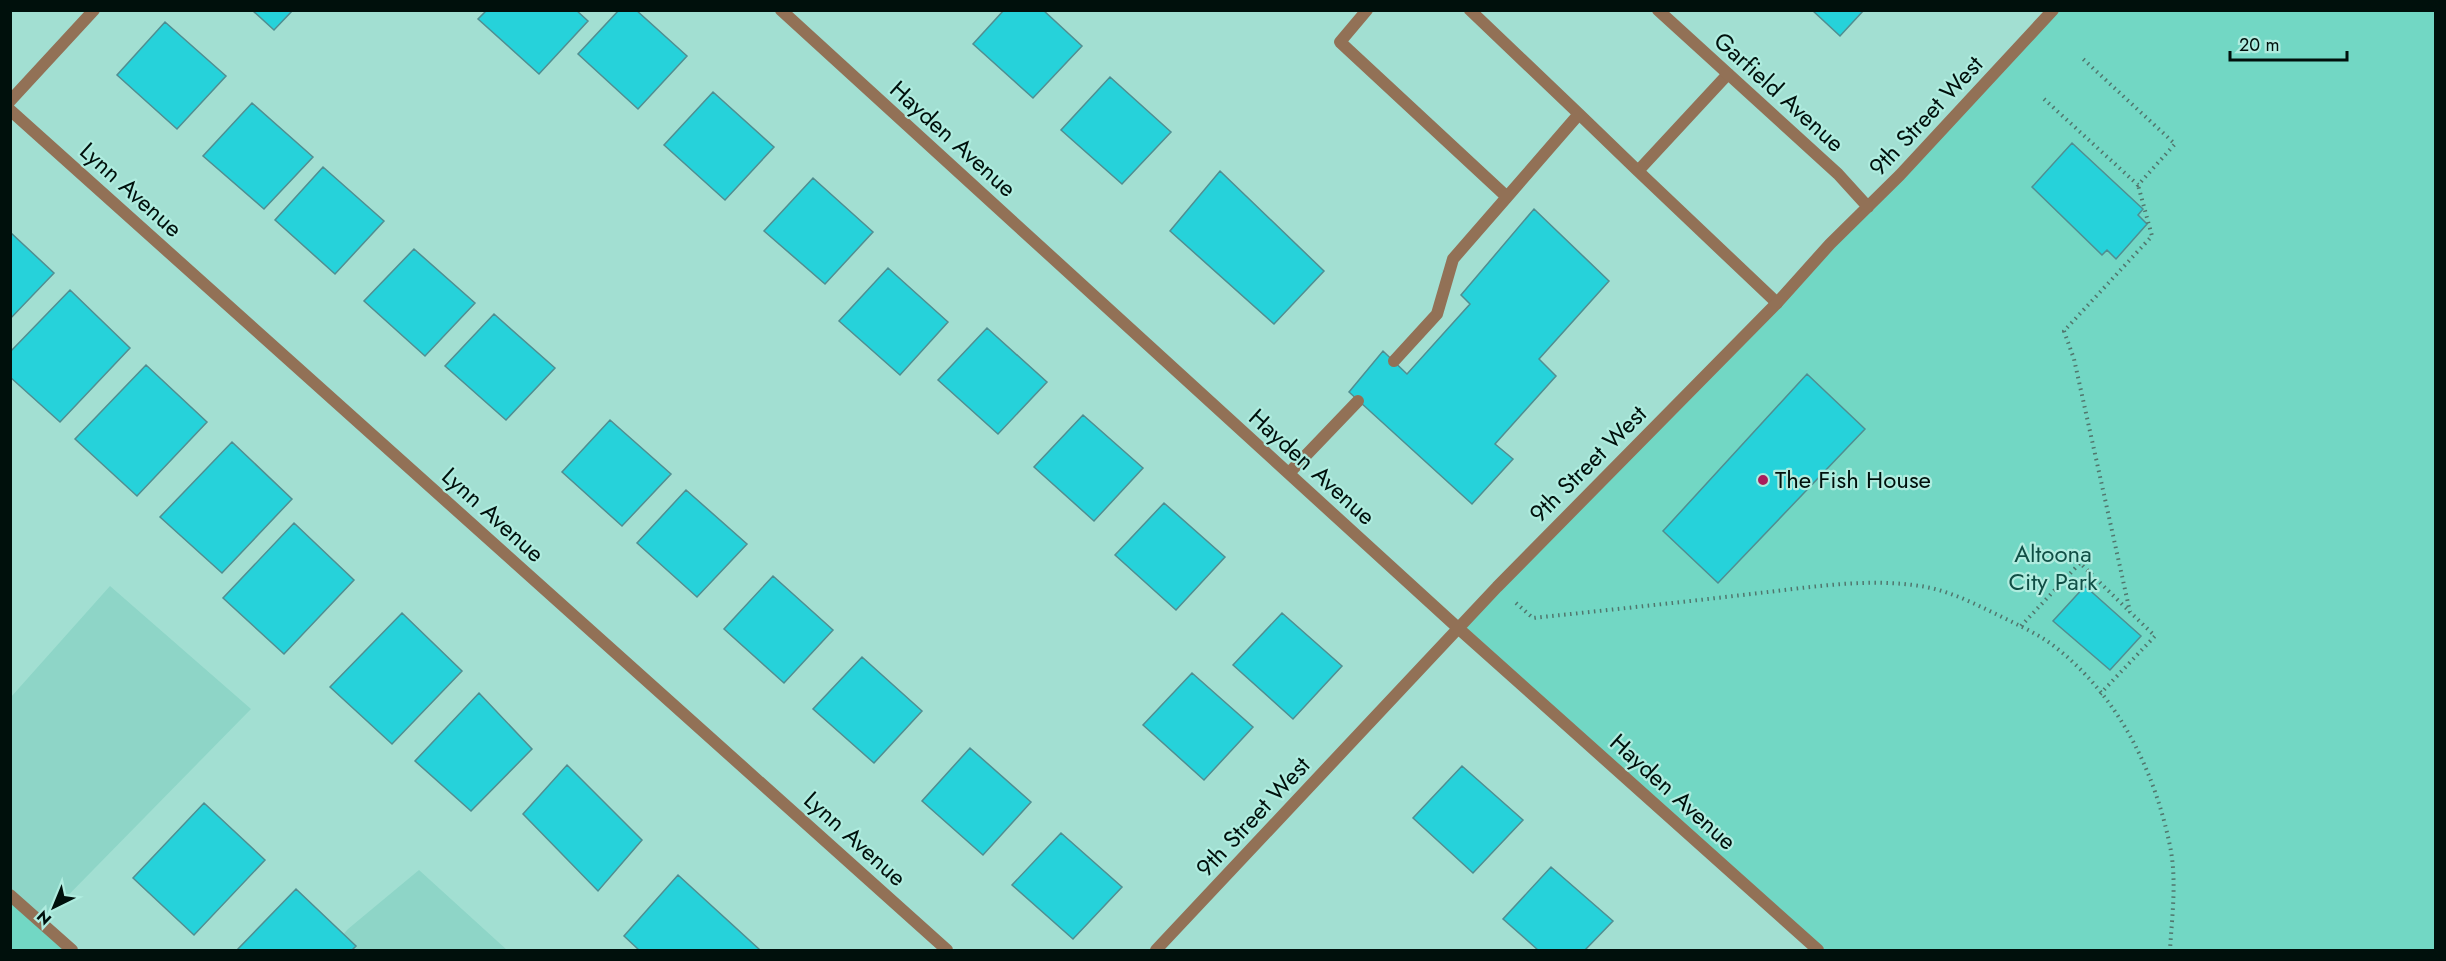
<svg xmlns="http://www.w3.org/2000/svg" width="2446" height="961" viewBox="0 0 2446 961" font-family="Jost,sans-serif">
<style>
.built{fill:#8ed5c7}
.green{fill:#72d7c4}
.building{fill:#26d2da;stroke:#508e91;stroke-width:1.5}
.lines{fill:none;stroke-linecap:round;stroke-linejoin:round}
.path{stroke:#50766d;stroke-width:4;stroke-dasharray:1.5 4.5;stroke-linecap:butt}
.service{stroke:#927156;stroke-width:12}
.minor{stroke:#927156;stroke-width:12}
.tertiary{stroke:#927156;stroke-width:12}
.poi-dot{fill:#aa1d5c;stroke:#afecdf;stroke-width:2}
.labels{text-anchor:middle;stroke-width:4.5;stroke-linejoin:round;paint-order:stroke}
.street-label{font-size:24px;fill:#00100c;stroke:#afecdf}
.poi-label{font-size:24px;fill:#00100c;stroke:#afecdf;text-anchor:start}
.park-label{font-size:24px;fill:#104e45;stroke:#afecdf}
</style>
<rect width="100%" height="100%" fill="#a2dfd2"/>
<path class="built" d="M110 586 251 709 41 923 11 895V697Z
M419 870 507 950H329L348 929Z"/>
<path class="green" d="M2053 11H2435V950H1818L1458 629Z
M11 895 72 950H11Z"/>
<path class="building" d="M252 10H293L274 30Z
M487 10H576L588 21 539 74 478 19Z
M619 10H636L687 56 638 109 578 54Z
M1004 10H1043L1082 46 1033 98 973 44Z
M1812 10H1864L1840 36Z
M165 22 226 76 177 129 117 75Z
M1110 77 1171 132 1122 184 1061 130Z
M713 92 774 147 725 200 664 145Z
M252 103 313 157 264 209 203 156Z
M2072 143 2143 209 2138 215 2147 224 2116 259 2107 250 2102 255 2032 187Z
M323 167 384 221 335 274 275 220Z
M1220 171 1324 271 1274 324 1170 231Z
M813 178 873 232 825 284 764 231Z
M1534 209 1609 281 1539 359 1556 376 1495 444 1513 459 1472 504 1349 392 1383 351 1407 374 1470 304 1461 295Z
M10 232 54 273 10 319Z
M414 249 475 303 425 356 364 301Z
M888 268 948 322 900 375 839 321Z
M70 290 130 348 60 422 10 377V352Z
M494 314 555 368 506 420 445 366Z
M987 328 1047 382 998 434 938 380Z
M146 365 207 422 137 496 75 439Z
M1807 374 1865 429 1718 583 1663 531Z
M1083 415 1143 468 1094 521 1034 467Z
M610 420 671 474 622 526 562 472Z
M232 442 292 499 222 573 160 517Z
M686 490 747 544 697 597 637 543Z
M1164 503 1225 557 1176 610 1115 555Z
M294 523 354 580 284 654 223 598Z
M773 576 833 630 784 683 724 629Z
M2085 586 2141 636 2110 670 2053 621Z
M402 613 462 671 392 744 330 687Z
M1282 613 1342 666 1293 719 1233 665Z
M862 657 922 711 874 763 813 709Z
M1192 673 1253 727 1204 780 1143 725Z
M479 693 532 749 471 811 415 761Z
M970 748 1031 802 983 855 922 801Z
M567 765 642 840 598 891 523 814Z
M1462 766 1523 820 1473 873 1413 818Z
M204 803 265 860 194 935 133 878Z
M1061 833 1122 887 1073 939 1012 885Z
M1551 867 1613 921 1585 950H1538L1503 919Z
M678 875 760 950H639L624 936Z
M296 889 356 946 352 950H237Z"/>
<g class="lines">
<path class="path" d="M2044 99 2138 185 2175 144 2082 58
M1516 603 1533 618C1608 610 1684 602 1759 593 1813 587 1872 577 1926 587 1952 592 1975 604 1998 615 2016 624 2034 632 2050 643 2116 692 2154 768 2170 846 2177 880 2172 916 2170 950
M2021 626 2080 563 2129 611
M2100 694 2155 636 2130 612 2074 359 2064 331 2152 236 2138 185"/>
<path class="service" d="M1367 10 1340 42 1507 197 1579 114 1638 171 1728 74
M1470 10 1579 114
M1638 171 1777 303
M1394 361 1437 314 1453 259 1507 197
M1289 473 1358 401"/>
<path class="minor" d="M781 10 1458 628 1818 950
M1658 10 1838 174 1868 207
M10 101 94 10
M10 110 947 950
M1156 950 1497 587 1777 303 1830 244 1900 175 2053 10"/>
<path class="tertiary" d="M10 895 72 950"/>
</g>
<circle class="poi-dot" cx="1763" cy="480" r="6"/>
<g class="labels">
<g class="street-label">
<text transform="translate(1779 92) rotate(42)" y="8">Garfield Avenue</text>
<text transform="translate(1926 116) rotate(-47)" y="8">9th Street West</text>
<text transform="translate(953 139) rotate(42)" y="8">Hayden Avenue</text>
<text transform="translate(131 190) rotate(42)" y="8">Lynn Avenue</text>
<text transform="translate(1588 464) rotate(-45)" y="8">9th Street West</text>
<text transform="translate(1312 467) rotate(42)" y="8">Hayden Avenue</text>
<text transform="translate(493 515) rotate(42)" y="8">Lynn Avenue</text>
<text transform="translate(1673 792) rotate(42)" y="8">Hayden Avenue</text>
<text transform="translate(1253 817) rotate(-47)" y="8">9th Street West</text>
<text transform="translate(855 839) rotate(42)" y="8">Lynn Avenue</text>
</g>
<g class="poi-label">
<text x="1775" y="488">The Fish House</text>
</g>
<g class="park-label">
<text x="2053" y="562">Altoona<tspan x="2053" dy="28">City Park</tspan></text>
</g>
</g>
<rect width="2446" height="961" fill="none" stroke="#00100c" stroke-width="24"/>
<g transform="translate(54 907) rotate(223)" stroke="#afecdf" stroke-width="4.5" paint-order="stroke">
<path d="M0-4.5L10 22L0 15L-10 22Z" fill="#00100c"/>
<text y="-9" font-size="16" font-weight="bold" text-anchor="middle" fill="#00100c">N</text>
</g>
<path d="M2230 51v9h117v-9" fill="none" stroke="#00100c" stroke-width="3"/>
<text x="2239" y="51" font-size="18" fill="#00100c" stroke="#afecdf" stroke-width="4.5" paint-order="stroke">20 m</text>
</svg>
